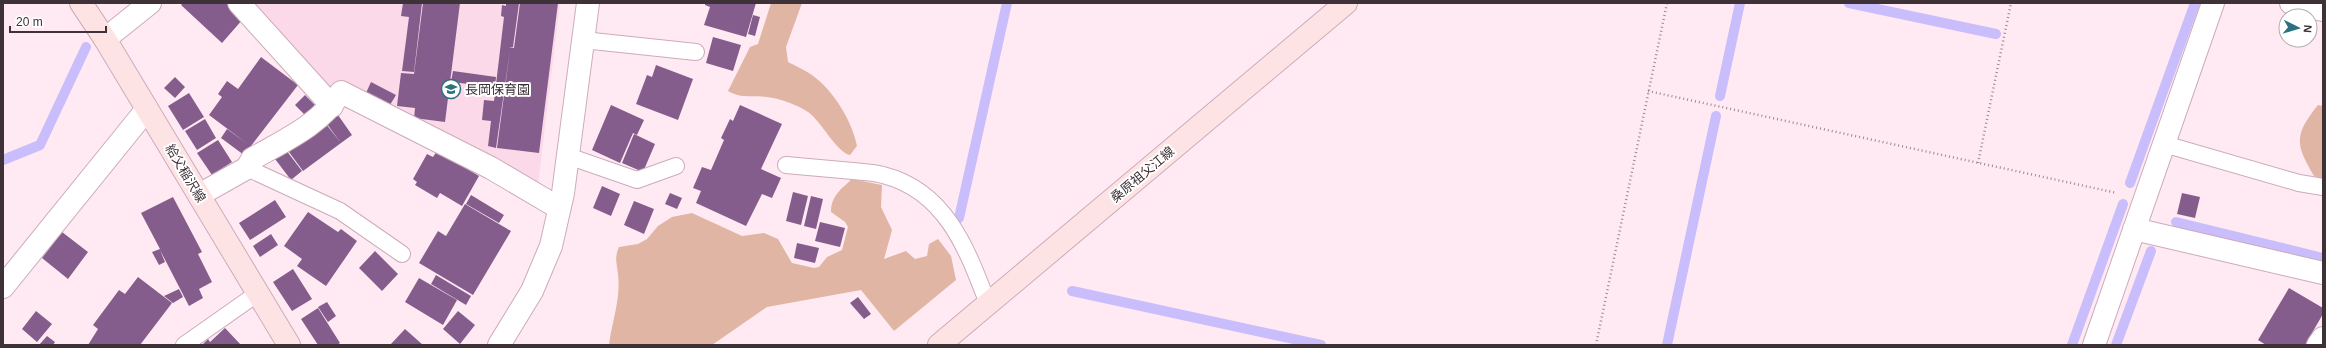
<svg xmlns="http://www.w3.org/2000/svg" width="2326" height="348" viewBox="0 0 2326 348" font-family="Helvetica,'Noto Sans JP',sans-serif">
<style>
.built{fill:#fbd9e8}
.green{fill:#e0b5a4}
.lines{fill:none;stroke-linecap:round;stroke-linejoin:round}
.stream{stroke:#c9bdfb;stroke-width:10}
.building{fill:#855d8d}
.service-casing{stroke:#ccabbb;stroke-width:18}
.minor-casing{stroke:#ccabbb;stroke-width:24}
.tertiary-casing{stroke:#ccabbb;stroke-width:24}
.secondary-casing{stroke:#ccabbb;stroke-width:24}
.path{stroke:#9b8a91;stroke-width:2.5;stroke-dasharray:1 3;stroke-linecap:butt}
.service{stroke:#fff;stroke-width:16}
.minor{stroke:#fff;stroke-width:22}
.tertiary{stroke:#fff;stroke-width:22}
.secondary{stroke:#fee3e5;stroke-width:22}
.labels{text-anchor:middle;stroke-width:4;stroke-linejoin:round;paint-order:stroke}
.poi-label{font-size:13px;fill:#3e3137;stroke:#fff;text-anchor:start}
.street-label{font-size:13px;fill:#3e3137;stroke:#fff}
</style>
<rect width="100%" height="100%" fill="#ffeaf3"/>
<path class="built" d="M249 3H560L538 185 333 96Z"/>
<path class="green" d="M771 3H802L786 47 788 62C796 66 805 70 812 75 834 91 852 121 857 146L850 155C836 152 822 122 808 112 798 105 778 98 767 97 753 95 741 99 728 91L750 47 758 44Z
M2318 105 2323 106V179L2314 176C2295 144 2294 135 2318 105Z
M852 179 882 185 881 207 892 230 884 259 906 251 915 259 927 256 929 244 938 239 951 256 956 280 894 331 861 290 767 307 712 345H609C612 321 621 299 618 274 617 264 614 258 619 247L638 244 647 239 658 226 672 217 692 213 742 236 764 233 778 239 792 263 814 268 819 267 827 257 842 250 848 227 845 222 831 212C831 196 841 189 852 179Z"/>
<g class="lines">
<path class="stream" d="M1849 3 1996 34
M1720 96 1740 3
M3 160 40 145 86 47
M2130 183 2195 3
M959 218 1007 3
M2176 222 2323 258
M1072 291 1321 345
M1667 345 1716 116
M2072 345 2123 204
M2116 345 2151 251"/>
</g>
<path class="building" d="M183 3H226L243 19 222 43 181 5Z
M403 3H422L414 72 402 71 409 17 401 16Z
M423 3H460L445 122 414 118 415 108 397 106 401 73 414 74Z
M506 3H519L513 47H509L514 48 520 3H558L539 153 497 148 510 50 496 148 488 146 491 121 482 120 484 100 494 101 504 17 501 16 502 5 506 6Z
M705 3H756L746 37 704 25 710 7 705 5Z
M753 15 760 17 755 36 748 34Z
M713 37 741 45 733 71 706 63Z
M261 57 298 85 244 155 221 138 227 129 249 145 209 115 222 97 218 94 227 81 238 89Z
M656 65 693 79 678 120 636 104 647 75 652 77Z
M453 71 496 77 495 87 451 82Z
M175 77 185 87 175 98 164 88Z
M371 82 396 95 390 105 366 93Z
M189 93 204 117 183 130 168 106Z
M305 95 317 107 308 118 295 105Z
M611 105 644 120 637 135 633 133 620 163 592 150Z
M740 105 782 124 761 169 781 178 772 198 762 194 746 226 696 203 701 191 693 188 702 167 711 170 724 140 721 138 730 119 733 121Z
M338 115 352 135 341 143 327 124Z
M205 119 216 138 197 150 185 131Z
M326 124 341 143 303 171 289 152Z
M634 134 655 144 643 172 622 163Z
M218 140 232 162 212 175 197 153Z
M286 150 302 171 291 180 275 159Z
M437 151 479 176 462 206 440 193 437 198 415 185 417 182 413 179 427 154 433 157Z
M602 186 620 194 611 216 593 208Z
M793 192 808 196 801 225 786 221Z
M670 193 682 198 677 209 665 204Z
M2182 193 2200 197 2195 218 2177 214Z
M471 195 504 215 499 223 466 204Z
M811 196 823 199 816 229 804 226Z
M173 197 202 252 198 254 212 282 199 289 203 298 189 306 160 250 165 262 159 265 152 252 160 249 141 213Z
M275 200 286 217 250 240 239 223Z
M634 201 654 209 644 234 624 225Z
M465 204 511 231 473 295 419 263 438 231 446 236Z
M308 212 338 232 341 229 357 241 326 286 297 266 302 259 284 246Z
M820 222 845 228 840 247 815 241Z
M62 232 88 252 68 279 42 258Z
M271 234 278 245 260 257 253 246Z
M797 243 819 248 815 263 794 258Z
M375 251 398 274 382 291 359 268Z
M293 269 312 299 292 311 273 282Z
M436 275 471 296 466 305 431 284Z
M138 277 172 303 140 345H88L98 329 93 325 119 290 125 294Z
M419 278 457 300 443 325 405 302Z
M2289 288 2323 308V314L2305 345H2266L2258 340Z
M179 289 183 297 173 303 164 296Z
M858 297 871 314 864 319 850 303Z
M327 302 336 316 328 322 318 307Z
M318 308 340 343 337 345H318L301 319Z
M36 311 52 324 37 342 22 329Z
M458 311 475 325 460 344 443 329Z
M225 328 241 345H202L208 339 210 342Z
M405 329 423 345H390Z
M47 336 55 342 53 345H39Z"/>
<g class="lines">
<defs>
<path id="service" d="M583 40 696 52
M2164 144 2299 183 2323 187
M568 156 637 180 676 166
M786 165C808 167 830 169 853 171 862 172 873 172 883 175 946 191 967 249 988 304
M247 168 340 211 402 254
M184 345 258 293"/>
<path id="minor" d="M239 3 332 106
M2291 3 2323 10
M105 39 150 3
M199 195 247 168 252 159C285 140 320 125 341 92L491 168 559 208
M2134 229 2323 273
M3 287 147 109
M2094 345 2213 3
M2318 345 2323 338"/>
<path id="tertiary" d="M499 345 532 291 551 246 563 193 588 3"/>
<path id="secondary" d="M81 3 105 39 289 345
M939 345 1346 3"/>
</defs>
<use href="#service" class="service-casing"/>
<use href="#minor" class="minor-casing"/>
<use href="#tertiary" class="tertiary-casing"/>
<use href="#secondary" class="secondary-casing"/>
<path class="path" d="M1648 91 2117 193
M1978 163 2011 3
M1596 345 1667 3"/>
<use href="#service" class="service"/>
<use href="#minor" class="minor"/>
<use href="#tertiary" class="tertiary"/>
<use href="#secondary" class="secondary"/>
</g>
<defs>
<symbol id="school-ring" viewBox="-11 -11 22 22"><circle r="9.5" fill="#fff" stroke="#2b717e" stroke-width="1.5"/><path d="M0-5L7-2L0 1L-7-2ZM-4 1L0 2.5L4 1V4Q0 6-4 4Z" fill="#2b717e"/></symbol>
</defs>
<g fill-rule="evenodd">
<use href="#school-ring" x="440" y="78" width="22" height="22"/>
</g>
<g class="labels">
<g class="poi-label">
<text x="465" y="94">長岡保育園</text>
</g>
<g class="street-label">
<text transform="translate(186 173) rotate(59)" y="5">給父稲沢線</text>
<text transform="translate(1142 174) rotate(-40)" y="5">桑原祖父江線</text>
</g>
</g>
<rect width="2326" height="348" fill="none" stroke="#3e3137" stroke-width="8"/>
<g transform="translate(2298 28) rotate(95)"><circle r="19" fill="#ffffff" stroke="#b2adaf"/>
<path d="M0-3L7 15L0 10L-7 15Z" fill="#2b717e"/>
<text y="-6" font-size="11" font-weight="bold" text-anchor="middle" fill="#3e3137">N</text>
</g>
<path d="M10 26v6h96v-6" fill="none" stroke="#3e3137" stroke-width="2"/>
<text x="16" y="26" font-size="12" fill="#3e3137" stroke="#ffffff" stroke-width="3" paint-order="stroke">20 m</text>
</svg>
